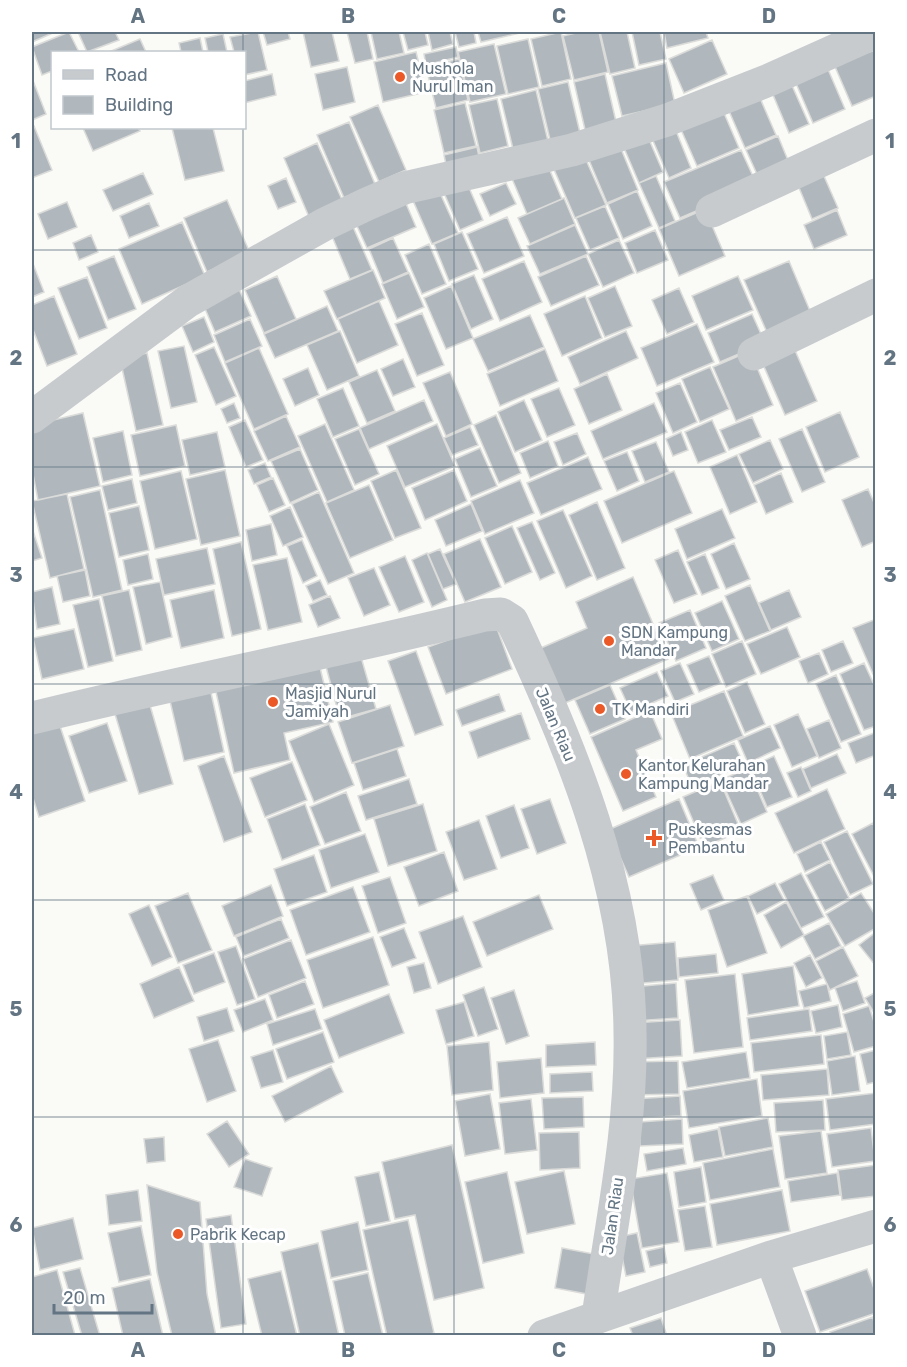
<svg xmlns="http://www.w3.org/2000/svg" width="907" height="1367" viewBox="0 0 907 1367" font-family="Rubik,sans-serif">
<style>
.building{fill:#b0b8be;stroke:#dbdcd9;stroke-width:1.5}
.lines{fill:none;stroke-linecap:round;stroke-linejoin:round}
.minor{stroke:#c7cbce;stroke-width:33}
.grid{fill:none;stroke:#637483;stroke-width:1.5;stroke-opacity:0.55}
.poi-dot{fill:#ea5927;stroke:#fff;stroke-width:2}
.labels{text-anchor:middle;stroke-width:6;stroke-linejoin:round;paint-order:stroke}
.poi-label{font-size:16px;fill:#637483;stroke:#fff;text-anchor:start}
.street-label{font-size:16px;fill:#637483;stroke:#fff}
.neatline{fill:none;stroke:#637483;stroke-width:2}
.grid-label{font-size:20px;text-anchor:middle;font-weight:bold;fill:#637483}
</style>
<rect width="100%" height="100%" fill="#fafaf7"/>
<path class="building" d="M32 32H55L32 42Z
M69 32 79 52H52V71L42 75 32 47Z
M78 32H115L119 40 87 52Z
M258 32 267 70 244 75V52H234L230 37Z
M263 32H288L290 39 267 45Z
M303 32H332L339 61 311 67Z
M347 32H367L373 59 355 63Z
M371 32H399L404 53 377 59Z
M403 32H425L428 45 408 50Z
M428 32H450L453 44 432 50Z
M455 32H474L476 43 459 47Z
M478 32H524L481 42Z
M561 32 571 79 542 86 531 39Z
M580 32H599L608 72 574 80 563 36Z
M600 32H627L635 68 610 74Z
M632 32H660L666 59 639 65Z
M664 32H706L708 38 667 48Z
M223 34 227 52H208L205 38Z
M200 38 203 52H181L179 43Z
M140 39 146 52H109Z
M528 39 539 87 508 94 497 46Z
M712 40 727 74 684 93 669 59Z
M494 44 506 94 470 102 458 52Z
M456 47 458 57 426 65 424 54Z
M876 50V96L852 106 833 62Z
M416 52 426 92 383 102 374 62Z
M459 59 468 100 436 108 426 67Z
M666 63 675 104 622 116 612 76Z
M347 67 355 102 323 110 315 74Z
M827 67 845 109 813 123 795 81Z
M272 74 276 95 244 103V81Z
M605 74 617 126 586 134 574 82Z
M32 78 46 114 32 120Z
M790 81 809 124 789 133 771 90Z
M568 82 581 137 551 144 538 89Z
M536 90 548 141 513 149 501 99Z
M760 98 776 135 745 148 729 111Z
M497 99 508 146 480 153 469 105Z
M465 103 476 146 444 153 434 110Z
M378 105 406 170 379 182 350 117Z
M721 106 739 148 697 166 679 125Z
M349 122 375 184 344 198 317 135Z
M34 126 52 170 32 178V127Z
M674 126 691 168 669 178 651 136Z
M83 128H138L140 131 93 151Z
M172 128H213L224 171 185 180Z
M645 130 663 172 639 183 621 141Z
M778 136 792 170 761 183 746 150Z
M617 139 638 190 607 203 586 153Z
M317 143 343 202 309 217 284 158Z
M477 147 480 161 447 169 444 155Z
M741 150 757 185 680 218 664 182Z
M583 153 606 205 575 218 553 167Z
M545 159 562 199 527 214 510 174Z
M820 167 838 208 812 219 795 178Z
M143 173 153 194 113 211 103 190Z
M656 176 675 221 659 228 639 183Z
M286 178 296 202 278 209 268 186Z
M467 183 483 220 460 230 444 193Z
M506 183 516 204 490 216 480 194Z
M436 184 458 233 432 244 411 196Z
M637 191 652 226 623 239 608 204Z
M402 194 416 227 367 248 352 215Z
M564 198 575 224 530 244 518 218Z
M227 200 250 253 207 272 184 218Z
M67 202 77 227 48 239 38 214Z
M149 203 159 226 129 238 120 216Z
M605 206 619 238 590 250 576 218Z
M705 209 725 256 679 276 659 229Z
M837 210 847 235 814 249 804 225Z
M507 217 524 256 484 273 467 234Z
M350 220 372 270 350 279 329 229Z
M182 222 205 276 142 304 119 249Z
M575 225 588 254 540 274 527 246Z
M655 230 668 260 637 273 625 243Z
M462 232 478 269 449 281 434 244Z
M91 235 98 252 79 260 73 243Z
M393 238 408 272 383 283 369 249Z
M619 240 634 273 603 287 588 254Z
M429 244 446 284 422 294 405 255Z
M114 256 136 309 108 320 87 267Z
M586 256 599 285 551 306 538 277Z
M32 261 44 292 32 297Z
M524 261 542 302 500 321 482 279Z
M789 261 813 318 769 337 744 280Z
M373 270 385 298 337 319 324 291Z
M409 273 424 307 397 319 382 284Z
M474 275 493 319 471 329 452 284Z
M277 276 296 319 264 333 245 290Z
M738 276 753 310 706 330 692 296Z
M87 277 107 328 79 339 58 288Z
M451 286 473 338 446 349 424 298Z
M615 286 632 326 605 337 588 298Z
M679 288 694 322 667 334 652 300Z
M239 289 251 316 215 332 203 304Z
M54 296 77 354 47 366 32 327V305Z
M585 296 602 338 562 356 544 314Z
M379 301 398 345 357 363 338 319Z
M327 306 338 331 275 358 264 334Z
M422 313 444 365 417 376 395 324Z
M752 314 765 343 720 362 708 333Z
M530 315 544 347 488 371 473 339Z
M204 317 214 342 193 352 182 326Z
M250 319 262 346 225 362 214 335Z
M697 324 714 362 657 386 641 348Z
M340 331 359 376 327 390 307 345Z
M626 331 638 358 580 384 568 357Z
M184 346 197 402 171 408 158 351Z
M214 347 236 396 216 405 195 355Z
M259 348 288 414 254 429 225 363Z
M794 348 817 401 785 415 762 362Z
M545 349 558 381 500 406 487 374Z
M750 351 773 405 736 421 713 367Z
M147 353 163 425 136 431 120 359Z
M403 359 415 387 393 396 381 369Z
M710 367 729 409 700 422 682 379Z
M308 368 319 395 295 406 283 379Z
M377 370 395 411 367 423 349 382Z
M450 372 472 424 446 436 423 383Z
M607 374 622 410 589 424 574 389Z
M680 383 697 422 673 433 656 393Z
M343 388 359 426 333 437 317 399Z
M559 388 575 425 547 437 531 399Z
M424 400 433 421 369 449 360 428Z
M524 400 542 440 515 452 498 412Z
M234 403 240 418 227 423 221 409Z
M654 403 667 432 603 459 591 431Z
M840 412 859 457 825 472 806 427Z
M83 413 100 486 38 500 32 469V425Z
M496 415 521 473 499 483 474 425Z
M286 416 300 447 268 461 254 431Z
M752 417 761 437 729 450 720 430Z
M245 420 263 460 246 467 229 427Z
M712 420 726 452 698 463 685 432Z
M325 424 354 490 327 502 298 436Z
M437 424 455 466 405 487 387 446Z
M176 425 185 466 140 476 131 435Z
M470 427 478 445 452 455 444 438Z
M359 429 379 474 355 485 335 439Z
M802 429 825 482 802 492 779 439Z
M123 431 132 475 103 482 93 438Z
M217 432 225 467 190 475 182 440Z
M681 432 688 450 673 456 666 439Z
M577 433 586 454 563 465 554 442Z
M770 440 783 469 753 483 739 454Z
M548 441 558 466 530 478 520 453Z
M656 442 669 472 645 482 632 451Z
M480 448 497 486 471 497 455 459Z
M300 449 318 490 290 503 271 461Z
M627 452 639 481 617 491 604 461Z
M737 455 757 502 730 514 710 467Z
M588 457 602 489 541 515 527 483Z
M265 463 271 477 254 484 248 470Z
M225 470 240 536 201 545 186 479Z
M396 470 421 528 395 538 371 481Z
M454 470 467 501 425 520 412 488Z
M181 471 197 539 155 549 140 481Z
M674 471 692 513 622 543 604 501Z
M781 473 793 502 766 514 754 485Z
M273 478 285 505 269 512 257 485Z
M132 479 137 503 108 510 102 486Z
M520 480 534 513 485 534 471 501Z
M369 485 393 540 350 558 326 503Z
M868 489 876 507V541L862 547 842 500Z
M100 490 122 590 93 597 70 497Z
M319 492 354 573 328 584 292 504Z
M67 494 84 569 50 578 32 501Z
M597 502 625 568 597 580 569 515Z
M471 504 482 531 446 546 435 520Z
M139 506 149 550 119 557 109 513Z
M290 507 303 537 283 546 270 516Z
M722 509 735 538 687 559 675 529Z
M563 510 592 576 566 588 537 521Z
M532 522 555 573 540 580 517 528Z
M271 524 277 555 252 561 246 530Z
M512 526 532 572 505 584 485 538Z
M32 528 42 558 32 561Z
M480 539 501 587 465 602 444 554Z
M302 540 317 576 303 583 287 546Z
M241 542 261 629 232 636 213 549Z
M734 543 750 579 726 589 711 554Z
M207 548 215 584 164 595 156 559Z
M440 549 456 584 443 589 428 554Z
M678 550 697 594 674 603 655 560Z
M427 553 447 600 432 607 412 560Z
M148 554 153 579 128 585 123 560Z
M705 554 719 588 702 595 687 562Z
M405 556 424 602 399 612 379 567Z
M287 558 302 622 268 630 253 565Z
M374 568 390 605 364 616 348 578Z
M85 570 90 596 63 602 57 576Z
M633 577 668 659 551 709 527 654 587 628 576 602Z
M320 580 327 595 313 601 306 586Z
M160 582 172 637 146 644 133 587Z
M750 585 770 631 745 641 725 596Z
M52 587 60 624 37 629 32 592Z
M129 590 142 650 116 656 102 596Z
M214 590 224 638 181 648 170 600Z
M789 590 801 617 771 630 759 603Z
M330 596 340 618 318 627 309 605Z
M99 599 113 661 88 667 73 605Z
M722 601 739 639 712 651 695 613Z
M690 610 706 648 676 661 659 623Z
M876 619V673L873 674 853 628Z
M495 623 512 669 446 694 428 647Z
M787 627 800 657 761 674 747 644Z
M74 629 84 669 42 679 33 638Z
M742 641 756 674 726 687 712 654Z
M843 641 853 663 831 672 822 650Z
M359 650 376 709 340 719 324 659Z
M416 651 443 725 415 735 388 661Z
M819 653 828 674 808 683 799 661Z
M709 656 721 683 699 692 687 665Z
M318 659 333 722 284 733 290 760 234 773 214 683Z
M680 663 694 694 675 702 661 671Z
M864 663 876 689V726L864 730 840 674Z
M657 672 668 696 631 712 620 688Z
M836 675 861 734 841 742 816 684Z
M208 679 224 752 184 761 167 688Z
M747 682 765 724 745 733 727 691Z
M610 685 625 719 590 734 575 700Z
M724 691 743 736 690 759 671 713Z
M499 694 505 711 462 726 456 710Z
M147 695 173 784 139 794 112 704Z
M390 705 404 746 352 763 338 722Z
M650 711 662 739 636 750 656 797 623 811 591 737Z
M521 713 530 739 478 758 469 732Z
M56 714 85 801 39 817 32 795V722Z
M798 714 817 756 792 767 774 725Z
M829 720 841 748 819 758 807 729Z
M107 723 127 781 89 793 69 736Z
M329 724 354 785 314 802 289 741Z
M770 726 780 748 748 763 738 740Z
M874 733 876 755 856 763 848 743Z
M734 743 744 765 692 787 683 765Z
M397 749 406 776 363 790 354 763Z
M837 754 846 773 811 788 803 769Z
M224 756 252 832 224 842 198 766Z
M774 756 792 797 767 807 750 767Z
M292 762 307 800 265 817 250 778Z
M801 767 811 791 798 797 787 773Z
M748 768 767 812 741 824 721 780Z
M409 779 417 804 366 820 358 796Z
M720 781 741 831 704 847 683 797Z
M827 789 845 829 794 853 775 813Z
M346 792 361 831 325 844 310 807Z
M550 799 566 843 537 854 521 809Z
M679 799 699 847 629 877 608 830Z
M305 804 320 845 282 860 267 819Z
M423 804 437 851 388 866 374 819Z
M514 805 529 848 501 858 486 816Z
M479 820 497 869 464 880 446 832Z
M873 823 876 828V880L852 834Z
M847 831 873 884 850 895 824 842Z
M365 834 379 872 331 888 319 850Z
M821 842 830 860 805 872 797 854Z
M444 852 458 891 419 906 404 867Z
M314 855 327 892 287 906 274 869Z
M830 862 849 898 825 911 806 875Z
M801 873 824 917 801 928 779 884Z
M713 875 724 900 701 910 690 884Z
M390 877 406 923 378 933 362 886Z
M775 883 784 900 757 914 748 896Z
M271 885 283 916 234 936 222 906Z
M353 887 370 932 306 955 290 910Z
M188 893 212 950 178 963 155 906Z
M861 893 876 916V928L845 946 826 914Z
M539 895 553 929 487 956 473 922Z
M747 896 767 953 727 967 708 910Z
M786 902 804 935 781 948 764 915Z
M149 905 172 957 152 966 129 914Z
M463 916 482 967 438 984 419 932Z
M281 919 289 938 244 956 236 937Z
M829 923 841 946 815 959 803 936Z
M404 928 416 958 392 967 380 937Z
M876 932V964L875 965 859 945Z
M373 937 389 985 323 1008 307 960Z
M291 940 306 978 258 997 243 959Z
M675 942 678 980 632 984 629 946Z
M236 946 255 999 237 1005 218 952Z
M843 947 858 976 830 990 816 961Z
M214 953 225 982 194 994 183 965Z
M716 954 718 973 679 977 678 958Z
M810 955 822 978 806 987 794 963Z
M424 963 431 988 414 993 407 967Z
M793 966 799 1006 748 1015 742 974Z
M179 967 194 1001 154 1018 140 984Z
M735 974 743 1047 694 1053 685 980Z
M305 981 314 1004 277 1018 269 995Z
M857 981 865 1003 843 1011 835 988Z
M676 983 678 1018 634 1021 632 987Z
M827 984 831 1001 804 1008 799 991Z
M484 987 498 1029 478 1036 463 995Z
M514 990 529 1036 506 1044 491 998Z
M876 992V1016L865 998Z
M389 994 404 1033 339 1058 324 1020Z
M265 999 273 1020 243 1032 234 1010Z
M464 1002 474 1036 446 1044 436 1010Z
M838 1005 842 1027 816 1033 811 1011Z
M869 1006 876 1028V1046L854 1052 843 1014Z
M227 1008 234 1031 204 1041 197 1017Z
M315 1009 322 1029 273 1045 267 1024Z
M809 1009 812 1031 750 1040 747 1018Z
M680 1020 682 1056 634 1059 632 1023Z
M323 1032 334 1062 287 1079 276 1049Z
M847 1032 851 1055 827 1059 824 1036Z
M821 1035 824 1064 754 1072 751 1043Z
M218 1040 236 1091 207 1102 189 1049Z
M489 1042 493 1090 452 1095 447 1046Z
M595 1042 596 1065 546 1067V1045Z
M273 1050 283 1082 261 1088 251 1057Z
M876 1050V1082L867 1084 860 1054Z
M746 1052 750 1078 687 1088 682 1062Z
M855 1056 860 1091 832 1095 827 1061Z
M541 1058 544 1093 500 1098 497 1062Z
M678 1061 679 1094 631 1095 630 1062Z
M331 1066 343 1092 285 1122 272 1096Z
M827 1069 829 1095 763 1100 761 1075Z
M592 1072 593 1091 550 1093V1074Z
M757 1079 762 1116 689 1128 683 1091Z
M876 1093V1124L830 1130 826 1099Z
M490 1094 500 1149 465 1156 455 1101Z
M680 1096 681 1116 633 1118V1099Z
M583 1097 584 1127 544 1129 542 1098Z
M531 1099 537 1150 505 1154 499 1103Z
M823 1100 825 1130 776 1132 774 1103Z
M768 1118 773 1147 725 1156 719 1127Z
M682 1119 683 1144 640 1146 639 1122Z
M227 1121 249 1154 229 1167 207 1134Z
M871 1128 875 1161 832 1167 827 1134Z
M718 1129 723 1157 694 1162 689 1135Z
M821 1131 827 1173 785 1179 779 1136Z
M579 1132 580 1168 540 1170 539 1133Z
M164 1137 165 1161 147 1163 144 1139Z
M452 1145 484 1288 434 1300 415 1215 395 1219 382 1162Z
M683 1148 686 1164 647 1171 644 1154Z
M773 1149 780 1187 710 1200 703 1163Z
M245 1159 272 1168 262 1196 234 1187Z
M876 1165V1196L842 1200 838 1170Z
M701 1167 706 1202 679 1207 674 1172Z
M564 1171 575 1224 527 1234 515 1182Z
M379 1172 390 1221 366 1226 355 1177Z
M507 1172 524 1253 483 1263 465 1182Z
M667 1173 679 1242 642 1248 630 1179Z
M837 1173 840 1195 791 1202 788 1181Z
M147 1185 200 1202 207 1294 216 1336H172L157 1272Z
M138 1190 142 1221 109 1225 106 1195Z
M782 1190 790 1231 717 1245 710 1204Z
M705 1206 712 1247 685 1251 678 1210Z
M231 1215 246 1324 221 1328 206 1219Z
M73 1218 83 1259 40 1270 32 1228Z
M408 1220 434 1333 423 1336H387L363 1230Z
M358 1222 368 1270 331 1278 321 1231Z
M141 1226 151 1275 119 1282 108 1233Z
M637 1233 645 1272 626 1276 618 1237Z
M318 1243 339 1336H300L281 1252Z
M664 1247 667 1263 650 1267 646 1251Z
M562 1248 594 1254 587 1294 555 1288Z
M80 1268 100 1336H82L63 1272Z
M867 1269 876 1294V1313L820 1332 805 1291Z
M57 1270 75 1335 32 1336V1277Z
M281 1271 297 1336H262L248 1279Z
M368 1273 383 1336H345L333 1281Z
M150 1279 163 1336H123L112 1288Z
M873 1317 876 1336H832L830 1332Z
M661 1318 667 1336H633L630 1328Z"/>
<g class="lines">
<path class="minor" d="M712 211 876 135
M754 354 876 295
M32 417 188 301 325 224 367 204 404 188 572 150 667 120 769 80 876 32
M32 718C182 681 335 652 485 615L501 614 512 621C573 751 629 887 630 1033 632 1128 611 1224 598 1317
M771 1257 800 1336
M544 1336 771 1257 876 1226"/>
</g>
<path class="grid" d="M243 32V52M454 32V1336M664 32V1336M243 128V1336M32 250H876M32 467H876M32 684H876M32 900H876M32 1117H876"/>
<g class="poi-dot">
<circle cx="400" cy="77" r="6"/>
<circle cx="609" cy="641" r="6"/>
<circle cx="273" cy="702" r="6"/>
<circle cx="600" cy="709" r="6"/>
<circle cx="626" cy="774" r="6"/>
<path d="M651 829h6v6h6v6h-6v6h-6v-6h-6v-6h6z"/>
<circle cx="178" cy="1234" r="6"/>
</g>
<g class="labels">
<g class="poi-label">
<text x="412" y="74">Mushola<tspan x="412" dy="18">Nurul Iman</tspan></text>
<text x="621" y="638">SDN Kampung<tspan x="621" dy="18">Mandar</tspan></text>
<text x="285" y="699">Masjid Nurul<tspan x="285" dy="18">Jamiyah</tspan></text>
<text x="612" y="715">TK Mandiri</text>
<text x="638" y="771">Kantor Kelurahan<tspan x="638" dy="18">Kampung Mandar</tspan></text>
<text x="668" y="835">Puskesmas<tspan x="668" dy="18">Pembantu</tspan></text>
<text x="190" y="1240">Pabrik Kecap</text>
</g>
<g class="street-label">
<text transform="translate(556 724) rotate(67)" y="6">Jalan Riau</text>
<text transform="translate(612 1216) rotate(-82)" y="6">Jalan Riau</text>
</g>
</g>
<rect width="907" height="1367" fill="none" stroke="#ffffff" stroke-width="66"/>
<rect x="51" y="51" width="195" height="78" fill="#ffffff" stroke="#c1c7cd" stroke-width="1.5"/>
<rect x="63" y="70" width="30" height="9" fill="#c7cbce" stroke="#c1c7cd" stroke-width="1.5"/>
<text x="105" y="81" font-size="18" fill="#637483">Road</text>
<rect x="63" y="96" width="30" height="18" fill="#b0b8be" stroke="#c1c7cd" stroke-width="1.5"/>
<text x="105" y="111" font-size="18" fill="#637483">Building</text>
<path d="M54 1304v9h98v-9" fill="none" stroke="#637483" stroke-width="3"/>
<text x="63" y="1304" font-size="18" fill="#637483" stroke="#ffffff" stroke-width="4.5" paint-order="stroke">20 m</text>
<rect x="33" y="33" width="841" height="1301" class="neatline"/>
<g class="grid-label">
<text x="138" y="23">A</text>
<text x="348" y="23">B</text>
<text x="559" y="23">C</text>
<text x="769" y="23">D</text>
<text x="16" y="148">1</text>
<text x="890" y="148">1</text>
<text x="16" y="365">2</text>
<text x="890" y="365">2</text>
<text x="16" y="582">3</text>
<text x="890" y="582">3</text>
<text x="16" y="799">4</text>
<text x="890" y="799">4</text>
<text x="16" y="1016">5</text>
<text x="890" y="1016">5</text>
<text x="16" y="1232">6</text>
<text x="890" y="1232">6</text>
<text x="138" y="1357">A</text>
<text x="348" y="1357">B</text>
<text x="559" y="1357">C</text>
<text x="769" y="1357">D</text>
</g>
</svg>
